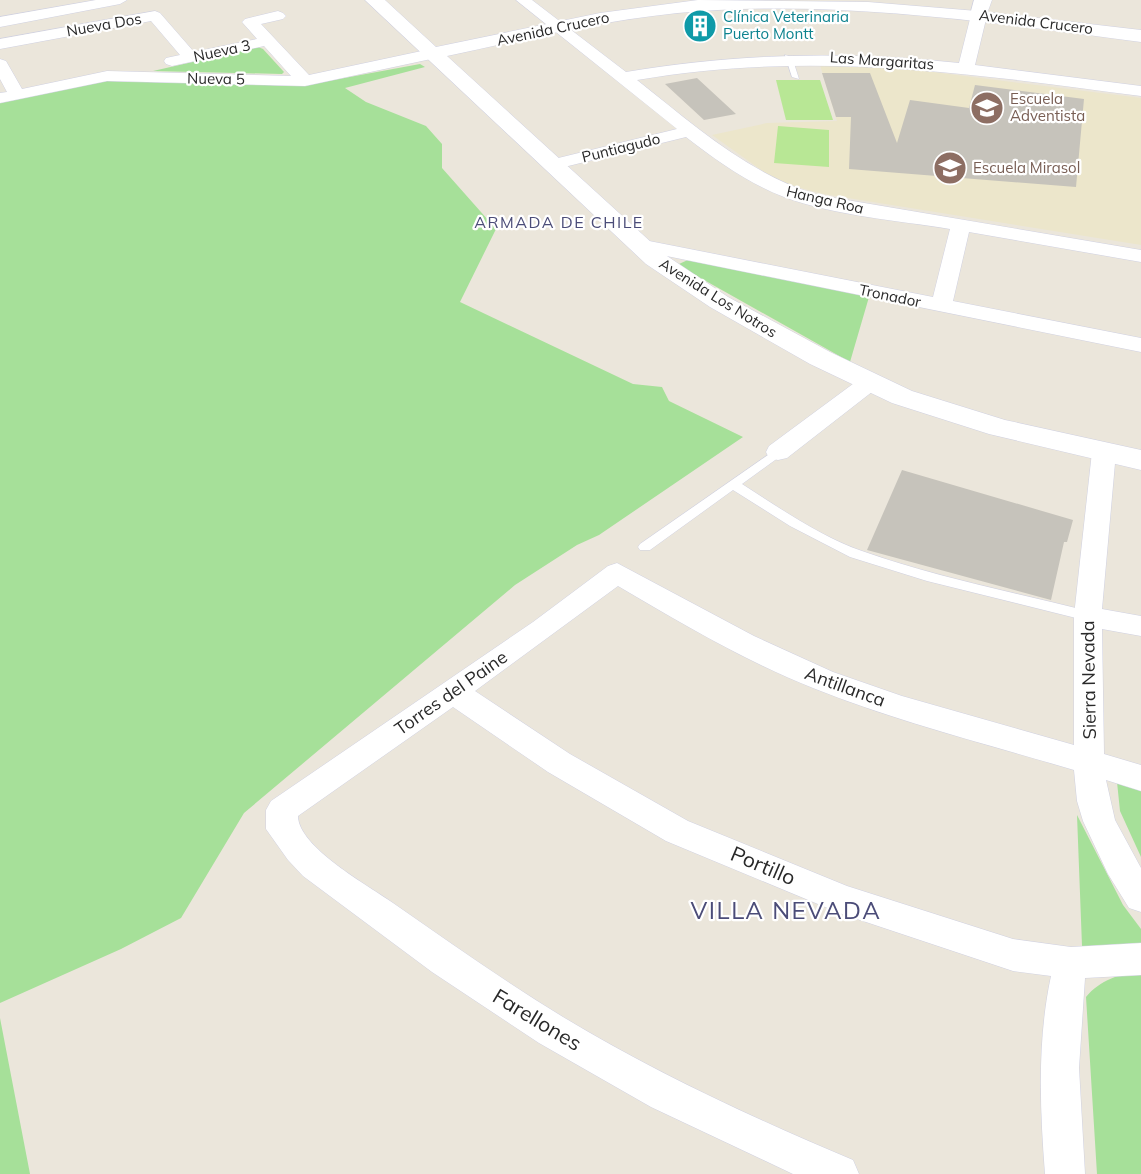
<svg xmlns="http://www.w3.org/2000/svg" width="1141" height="1174" viewBox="0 0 1141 1174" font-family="Mulish,sans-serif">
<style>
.education{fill:#ece6cb}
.green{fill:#a6e099}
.pitch{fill:#b8e795}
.building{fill:#c6c3bb}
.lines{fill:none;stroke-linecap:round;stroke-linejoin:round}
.service-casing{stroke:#d0d1e1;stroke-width:1}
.minor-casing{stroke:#d0d1e1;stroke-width:1}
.tertiary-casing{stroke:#d0d1e1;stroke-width:1}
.secondary-casing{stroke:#d0d1e1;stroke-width:1}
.service{fill:#fff;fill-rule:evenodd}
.minor{fill:#fff;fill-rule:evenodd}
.tertiary{fill:#fff;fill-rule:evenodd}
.secondary{fill:#fff;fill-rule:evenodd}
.labels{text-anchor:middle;stroke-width:4.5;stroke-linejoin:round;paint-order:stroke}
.far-culture-label{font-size:15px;fill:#0d838f;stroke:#fff;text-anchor:start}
.far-street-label{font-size:15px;fill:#292929;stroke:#fff}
.far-education-label{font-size:15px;fill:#785e54;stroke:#fff;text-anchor:start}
.far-neighbourhood-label{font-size:16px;letter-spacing:1.5px;fill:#4b4c78;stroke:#fff}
.street-label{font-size:18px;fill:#292929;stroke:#fff}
.near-street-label{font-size:21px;fill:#292929;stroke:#fff}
.near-neighbourhood-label{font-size:24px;letter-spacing:1.5px;fill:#4b4c78;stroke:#fff}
</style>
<rect width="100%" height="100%" fill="#ebe6db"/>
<path class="education" d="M820 65 901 68 1141 98V245L823 194 778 182 712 135 767 123 837 121Z"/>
<path class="green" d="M258 47 263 49 284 72 282 74 153 71Z
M420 64 425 67 345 88 366 102 426 126 442 144V168L496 229 460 302 633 384 662 387 669 401 743 437 599 535 577 545 515 585 244 813 181 918 121 949 0 1003V102L112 80 301 86Z
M690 259 869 297 850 362 681 267 679 264Z
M1117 782 1141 788V857L1120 811Z
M1077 815 1123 905 1141 929V949L1104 951 1082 946Z
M1141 970V1174H1097L1086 997C1100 980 1120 974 1141 970Z
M0 1018 30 1174H0Z"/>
<path class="pitch" d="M776 80H820L833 120H786Z
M778 126 829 130V167L774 163Z"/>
<path class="building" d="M822 73H870L897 143 910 100 969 108 975 85 1084 99 1076 187 849 169 851 117H836Z
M697 78 736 114 704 120 665 84Z
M902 470 1073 520 1067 542H1064L1051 600 867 550Z"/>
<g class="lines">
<defs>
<path id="service" d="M785 55 792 57 799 79 792 77Z
M778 448 782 449 784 452 782 455 742 484C778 507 821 537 862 551 935 577 1013 592 1088 611L1093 612 1095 616 1093 620 1088 621 927 581 850 557 790 526 733 490 650 550H640L638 547 640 544Z"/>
<path id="minor" d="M96 0H127L120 4 0 27V17Z
M516 0H532L626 72C738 53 847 51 959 63L971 15 979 10 987 15 975 65 1141 86V96C967 73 812 50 637 80 694 125 747 173 817 195L1141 250V262L969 232 953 301 1141 338V352L632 249 629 245 632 241 639 239 933 297 950 229C896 220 836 216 784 197 748 183 717 161 686 137L552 170 546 169 543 165 546 161 677 129Z
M155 11 160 13 194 52 257 39 242 22 245 19 278 11 283 13 286 16 283 19 261 24 309 75 431 49 439 54 431 59 305 86 107 81 0 103V93L7 92 0 79V59L6 61 22 89 107 71 291 76 264 46 172 66 166 64 164 61 166 58 180 55 151 21 0 49V39Z
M869 376 877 378 880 383 877 388 787 458 778 460 769 458 766 452 769 446 861 378Z
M1104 444 1113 446 1116 452 1102 609 1141 616V636L1102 629 1104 754 1141 765V791L1106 780 1115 820 1141 868V912L1129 908 1108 874 1083 821 1077 801 1074 770C987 744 898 722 813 688 745 661 681 623 618 586L475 691 570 754 688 821 847 886 1013 939 1071 947 1141 943V975L1085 978 1079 1068 1085 1174H1045C1040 1109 1037 1041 1051 976L1013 971 842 914 666 841 548 772 453 707 298 816C298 847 369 886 393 903 449 942 504 981 563 1017 656 1073 753 1118 853 1160L859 1174H793L651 1107 539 1043 432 972 303 876 288 860 266 829V810L271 801 533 622 608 566 617 563 754 636 833 672 902 696 1074 745V616L1092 452 1095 446Z"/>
<path id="tertiary" d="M974 0H992L985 19 979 21 970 15Z"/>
<path id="secondary" d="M365 0H385L436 47 600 13 698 0 868 2 977 11 1141 30V42C999 23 844 1 702 11 615 17 531 38 447 56L664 254 728 297 830 352 912 391 1005 420 1141 450V470L989 434 892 403 810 364 710 307 646 264Z"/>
</defs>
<use href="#service" class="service-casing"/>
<use href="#minor" class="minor-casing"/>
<use href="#tertiary" class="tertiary-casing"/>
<use href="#secondary" class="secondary-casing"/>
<use href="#service" class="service"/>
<use href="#minor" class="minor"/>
<use href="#tertiary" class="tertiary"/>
<use href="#secondary" class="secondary"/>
</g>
<defs>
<symbol id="building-disc" viewBox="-11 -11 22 22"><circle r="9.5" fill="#0f9aa8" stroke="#fff"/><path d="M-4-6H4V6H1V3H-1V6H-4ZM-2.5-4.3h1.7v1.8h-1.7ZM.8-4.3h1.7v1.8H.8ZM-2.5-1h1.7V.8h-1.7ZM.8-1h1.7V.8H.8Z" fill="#fff"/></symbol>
<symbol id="school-disc" viewBox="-11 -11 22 22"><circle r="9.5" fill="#8d6e63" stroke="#fff"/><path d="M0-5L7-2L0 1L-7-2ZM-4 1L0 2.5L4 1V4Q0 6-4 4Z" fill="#fff"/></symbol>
</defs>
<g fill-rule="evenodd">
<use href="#building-disc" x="681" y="7" width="38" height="38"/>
<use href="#school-disc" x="968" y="89" width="38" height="38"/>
<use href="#school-disc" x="931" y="149" width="38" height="38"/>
</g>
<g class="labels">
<g class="far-culture-label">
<text x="723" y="22">Clínica Veterinaria<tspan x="723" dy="17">Puerto Montt</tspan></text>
</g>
<g class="far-street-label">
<text transform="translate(1036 22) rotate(7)" y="5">Avenida Crucero</text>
<text transform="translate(104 25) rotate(-10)" y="5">Nueva Dos</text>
<text transform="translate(553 29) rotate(-12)" y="5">Avenida Crucero</text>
<text transform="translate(222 51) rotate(-12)" y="5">Nueva 3</text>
<text transform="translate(882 61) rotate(4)" y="5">Las Margaritas</text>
<text transform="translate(216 79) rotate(1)" y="5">Nueva 5</text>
<text transform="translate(621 148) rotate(-14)" y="5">Puntiagudo</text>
<text transform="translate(825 200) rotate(13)" y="5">Hanga Roa</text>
<text transform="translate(890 296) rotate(12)" y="5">Tronador</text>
<text transform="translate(718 298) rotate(32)" y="5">Avenida Los Notros</text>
</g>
<g class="far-education-label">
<text x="1010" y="104">Escuela<tspan x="1010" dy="17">Adventista</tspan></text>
<text x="973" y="173">Escuela Mirasol</text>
</g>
<g class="far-neighbourhood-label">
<text x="559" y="228">ARMADA DE CHILE</text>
</g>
<g class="street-label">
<text transform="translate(1089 680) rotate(-91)" y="6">Sierra Nevada</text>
<text transform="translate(845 687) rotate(20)" y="6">Antillanca</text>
<text transform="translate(451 693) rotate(-35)" y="6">Torres del Paine</text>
</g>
<g class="near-street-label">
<text transform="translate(763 866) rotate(23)" y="7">Portillo</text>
<text transform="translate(537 1020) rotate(31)" y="7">Farellones</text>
</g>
<g class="near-neighbourhood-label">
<text x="786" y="919">VILLA NEVADA</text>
</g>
</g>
</svg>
